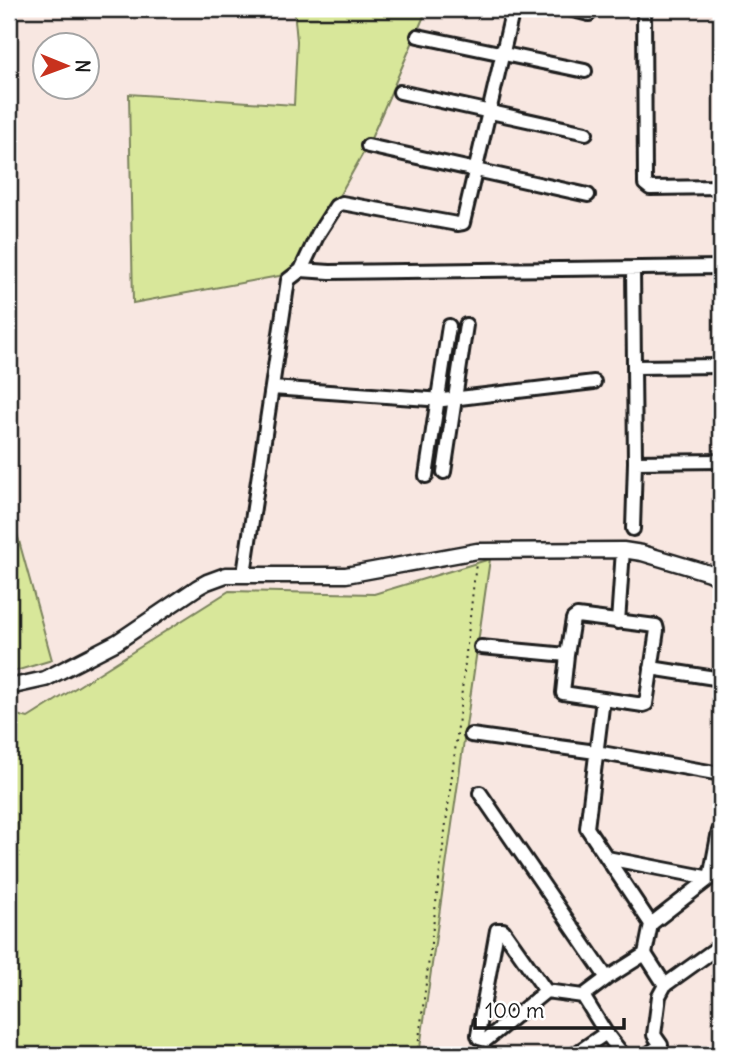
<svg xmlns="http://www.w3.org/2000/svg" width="730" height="1064" viewBox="0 0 730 1064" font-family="Delius,sans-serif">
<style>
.green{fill:#d8e79a;stroke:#7a825b;stroke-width:2}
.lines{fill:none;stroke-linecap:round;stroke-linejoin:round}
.minor-casing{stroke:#1c1c1c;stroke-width:18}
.tertiary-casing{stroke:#1c1c1c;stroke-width:19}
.path{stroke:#1c1c1c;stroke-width:2;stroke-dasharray:2 5;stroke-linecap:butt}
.minor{stroke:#fff;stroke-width:12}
.tertiary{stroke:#fff;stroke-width:14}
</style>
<rect width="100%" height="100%" fill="#f8e7e1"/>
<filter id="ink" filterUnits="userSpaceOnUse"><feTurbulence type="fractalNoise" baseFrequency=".0143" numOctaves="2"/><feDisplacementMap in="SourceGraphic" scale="14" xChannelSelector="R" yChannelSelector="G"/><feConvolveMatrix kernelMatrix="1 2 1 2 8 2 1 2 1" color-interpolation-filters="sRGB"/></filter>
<g filter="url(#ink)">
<path class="green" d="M294 9H427L370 141 298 269 279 276 133 303 129 94 294 105 297 41Z
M9 505 52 660 9 673Z
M490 559 419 1055H9V713L28 718 229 591 374 594Z"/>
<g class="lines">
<defs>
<path id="minor" d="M569 9 589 14
M644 9 645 184 650 188 721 187
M418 36 585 71
M400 92 586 133
M368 146 588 195
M633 269 635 462 633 529
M301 270 330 272 721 267
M634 367 721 366
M272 388 443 400 594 382
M635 462 721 461
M444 472 466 325
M426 476 449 326
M244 574 288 280 301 270 318 234 336 206 342 203 457 224 463 223 513 9
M577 616 656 626 657 630 646 704 643 705 563 693 567 655 573 619Z
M618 622 623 550
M481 647 567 655
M651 668 721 679
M603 699 587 828 651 924
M471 735 596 752 721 774
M480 793 607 978
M607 858 710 878
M645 954 651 924 710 878 719 831
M665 985 721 945
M546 991 486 1040 479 1038 478 1035 497 930H503L546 991 583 996 607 978 645 954 665 985 659 996 654 1035 661 1045 647 1055
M583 996 606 1033 623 1055
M574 1055 606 1033"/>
<path id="tertiary" d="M9 687 45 679 117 642 198 587 207 582 226 575H346L477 551 623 550 642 553 709 573 721 579"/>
</defs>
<use href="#minor" class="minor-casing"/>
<use href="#tertiary" class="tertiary-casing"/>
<path class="path" d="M417 1055 457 735 476 563"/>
<use href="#minor" class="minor"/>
<use href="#tertiary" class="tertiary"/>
</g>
</g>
<rect width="730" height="1064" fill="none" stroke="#fff" stroke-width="35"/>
<rect x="18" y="18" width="695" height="1029" fill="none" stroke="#1c1c1c" stroke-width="2.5" filter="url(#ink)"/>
<g transform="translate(66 66) rotate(91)"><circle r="33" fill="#ffffff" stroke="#a4a4a4" stroke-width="2"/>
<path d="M0-5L12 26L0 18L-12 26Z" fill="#c8321e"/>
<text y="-10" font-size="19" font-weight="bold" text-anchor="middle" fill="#1c1c1c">N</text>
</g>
<path d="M475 1018v10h149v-10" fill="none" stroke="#1c1c1c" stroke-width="3.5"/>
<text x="485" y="1018" font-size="21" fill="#1c1c1c" stroke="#ffffff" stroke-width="5" paint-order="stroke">100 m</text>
</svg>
